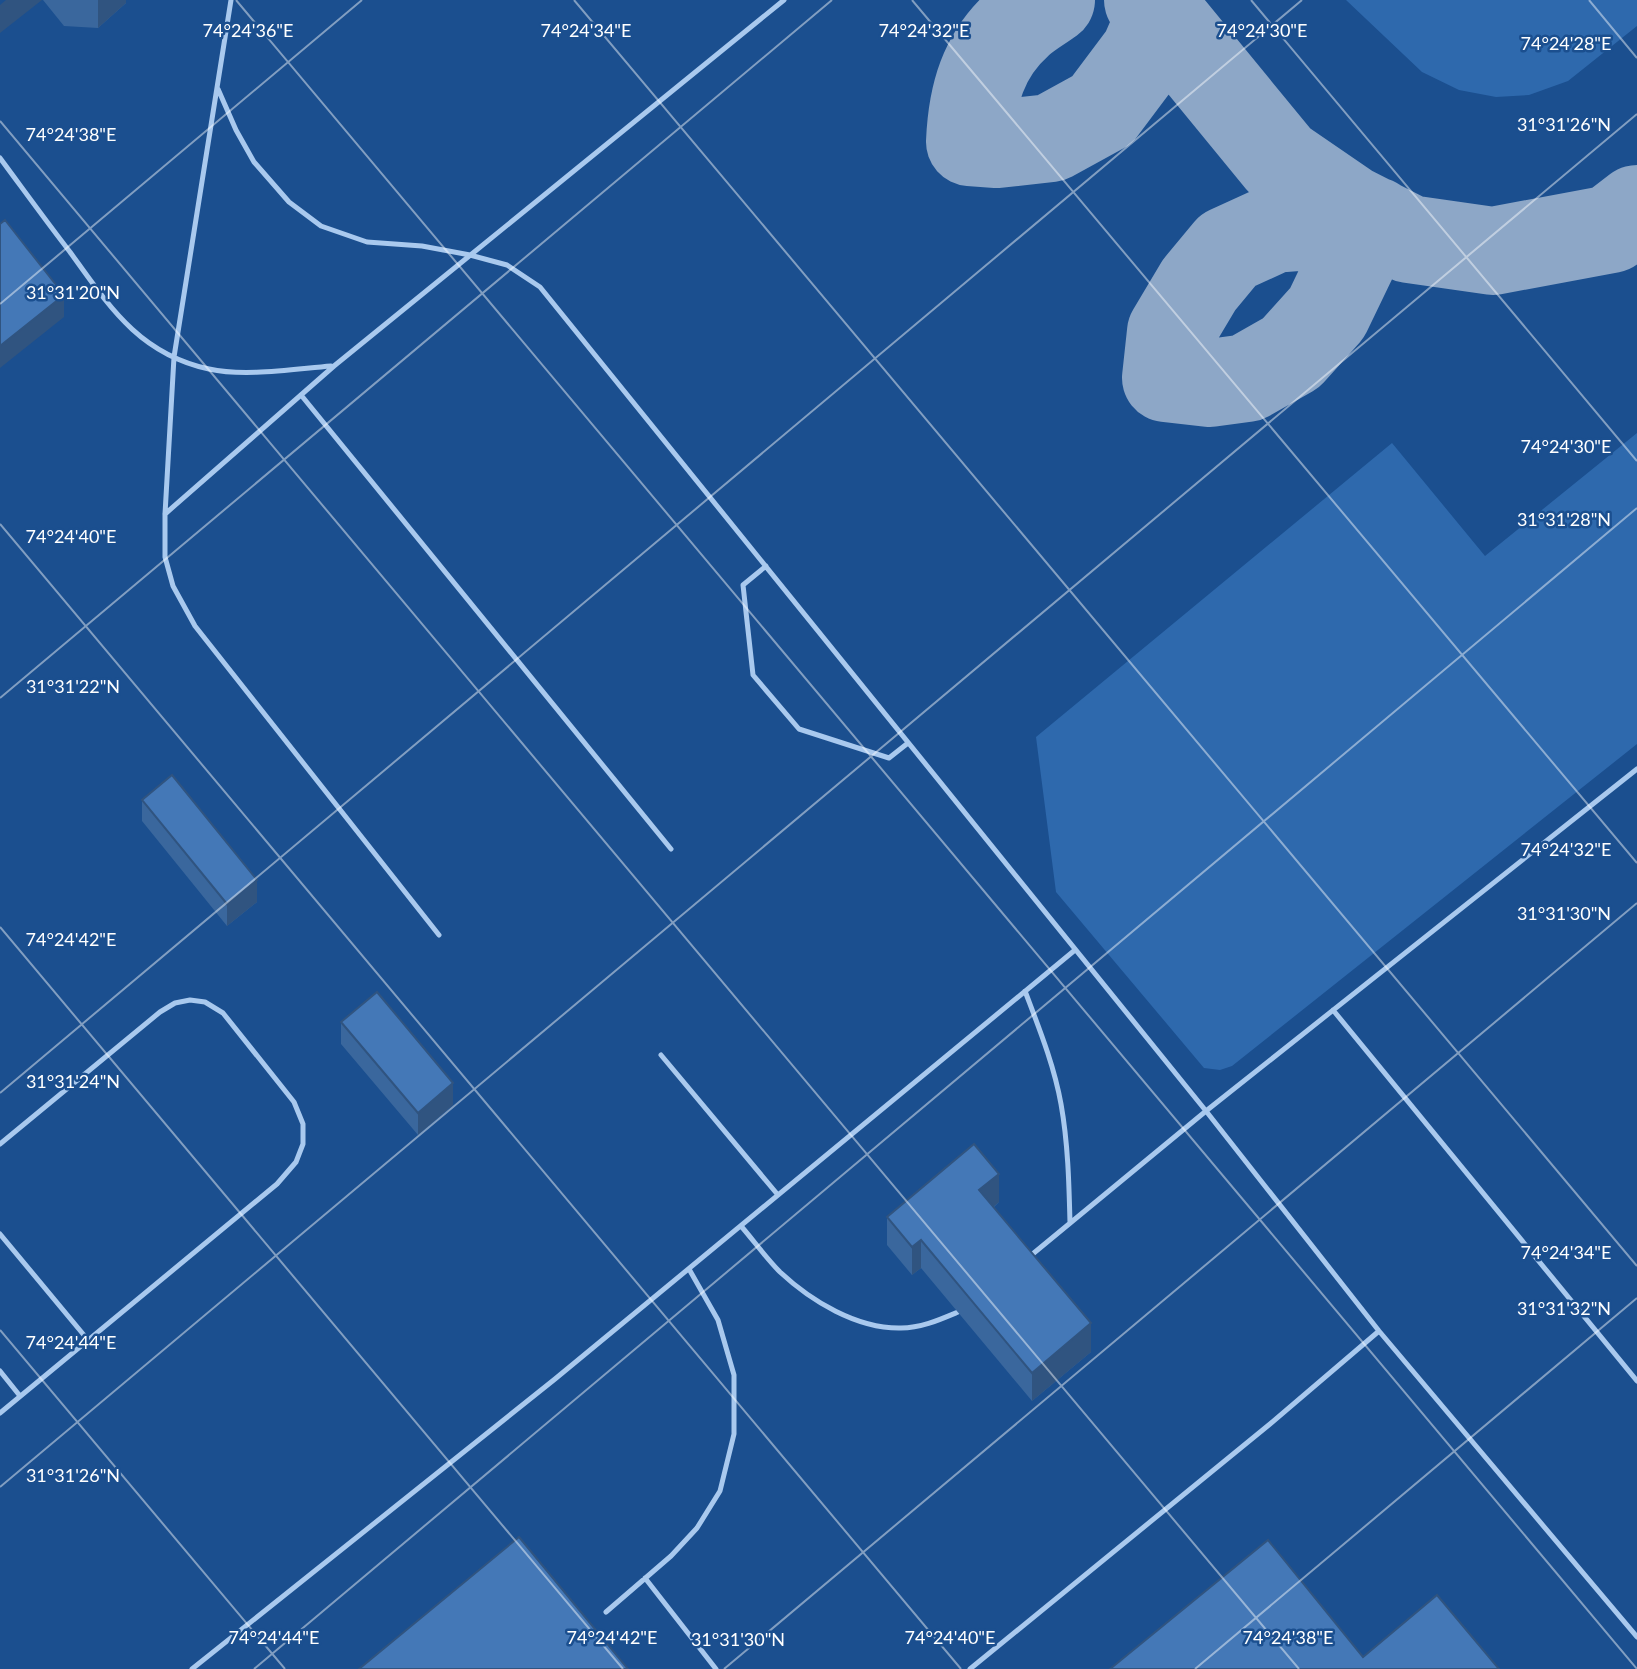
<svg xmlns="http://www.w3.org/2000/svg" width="1637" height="1669" viewBox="0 0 1637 1669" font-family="Lato,sans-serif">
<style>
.green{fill:#2e69ad}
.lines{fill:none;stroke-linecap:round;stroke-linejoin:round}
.taxiway{stroke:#8da7c7;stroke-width:88}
.service{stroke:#a9c9ee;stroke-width:5}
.wall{fill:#3a679d}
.shaded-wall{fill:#305480}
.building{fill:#4478b7;stroke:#305480;stroke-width:2}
.ticks{fill:none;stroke:#fff;stroke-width:2;stroke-opacity:0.45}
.ticks-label{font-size:18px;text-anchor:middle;fill:#fff;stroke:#1b4f8f;stroke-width:5;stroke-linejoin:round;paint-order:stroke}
</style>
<rect width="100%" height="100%" fill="#1b4f8f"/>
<path class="green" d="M1346 0H1637V26L1568 81 1529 95 1496 97 1459 90 1422 72Z
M1637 433V744L1232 1066 1220 1070 1204 1068 1056 892 1036 737 1392 443 1485 556Z"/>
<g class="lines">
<path class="taxiway" d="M1051 0C1040 8 1029 14 1019 23 983 55 972 95 970 142L997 144 1051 138 1102 110 1144 54 1161 15
M1148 0 1280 161 1350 209 1409 239 1493 251 1611 229 1637 209
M1350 209 1353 259 1327 313 1291 353 1247 378 1210 383 1166 378 1171 332 1199 285 1228 250 1274 229 1375 221"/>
<path class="service" d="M231 0 174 357 165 514V557L173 586 195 626 439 935
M218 89 236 130 254 162 289 202 321 226 367 242 422 246 470 255 507 265 540 287 1206 1111 1379 1331 1637 1637
M0 158C23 189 46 221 70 252 109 306 139 354 209 369 245 377 294 369 331 366
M301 395 671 849
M165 514 334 366 784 0
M766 566 743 585 753 675 799 729 889 758 908 743
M1025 991C1039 1028 1054 1065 1061 1104 1068 1143 1069 1183 1070 1223
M1333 1010 1637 1381
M661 1055 778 1195
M0 1144 160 1012 175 1003 190 1000 205 1002 223 1013 294 1102 303 1124V1144L296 1162 277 1184 0 1413
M741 1226C754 1241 766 1258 780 1272 811 1301 857 1329 901 1328 921 1328 939 1320 958 1312
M0 1234 88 1340
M1029 1257 1206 1111 1637 769
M0 1371 20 1396
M645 1578 716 1669
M606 1612 671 1556 697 1528 720 1491 734 1434V1375L718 1320 689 1269
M192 1669 555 1379 1075 950
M970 1669 1270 1424 1379 1331"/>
</g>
<path class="wall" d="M43 0H126V3L98 28 64 26Z
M142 800 257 902 227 926 142 821Z
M341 1022 453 1105 418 1135 341 1044Z
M999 1202 994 1207 1091 1352 1032 1401 921 1268 912 1275 887 1245V1217Z"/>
<path class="shaded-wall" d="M6 0H42L0 33V5Z
M98 0H126V3L98 28Z
M64 295V317L0 368V346Z
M257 880V902L227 926V904Z
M453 1083V1105L418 1135V1113Z
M999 1174V1202L979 1219V1190Z
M921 1240V1268L912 1275V1247Z
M1091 1323V1352L1032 1401V1373Z"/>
<path class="building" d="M5 220 64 295 0 346V224Z
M172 775 257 880 227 904 142 800Z
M377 992 453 1083 418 1113 341 1022Z
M974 1144 999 1174 979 1190 1091 1323 1032 1373 921 1240 912 1247 887 1217Z
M519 1537 628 1669H359Z
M1268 1540 1363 1657 1437 1595 1499 1669H1110Z"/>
<path class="ticks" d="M236 0 1637 1669M574 0 1637 1266M912 0 1637 863M1251 0 1637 461M1589 0 1637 58M0 121 1299 1669M0 304 362 0M0 524 961 1669M0 698 832 0M0 927 623 1669M0 1093 1302 0M0 1330 285 1669M0 1487 1637 114M254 1669 1637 508M724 1669 1637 903M1195 1669 1637 1298"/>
<g class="ticks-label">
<text x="586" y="37">74°24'34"E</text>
<text x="248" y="37">74°24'36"E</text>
<text x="924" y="37">74°24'32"E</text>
<text x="1262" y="37">74°24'30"E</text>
<text x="1566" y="50">74°24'28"E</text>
<text x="1564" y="131">31°31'26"N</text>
<text x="71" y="141">74°24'38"E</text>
<text x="73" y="299">31°31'20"N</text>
<text x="1566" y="453">74°24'30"E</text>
<text x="1564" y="526">31°31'28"N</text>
<text x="71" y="543">74°24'40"E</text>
<text x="73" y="693">31°31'22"N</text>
<text x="1566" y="856">74°24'32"E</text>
<text x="1564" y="920">31°31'30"N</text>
<text x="71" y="946">74°24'42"E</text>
<text x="73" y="1088">31°31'24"N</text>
<text x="1566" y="1259">74°24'34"E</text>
<text x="1564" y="1315">31°31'32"N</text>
<text x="71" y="1349">74°24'44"E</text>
<text x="73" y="1482">31°31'26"N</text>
<text x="274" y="1644">74°24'44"E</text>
<text x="612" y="1644">74°24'42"E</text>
<text x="950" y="1644">74°24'40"E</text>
<text x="1288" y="1644">74°24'38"E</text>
<text x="738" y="1646">31°31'30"N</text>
</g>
</svg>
